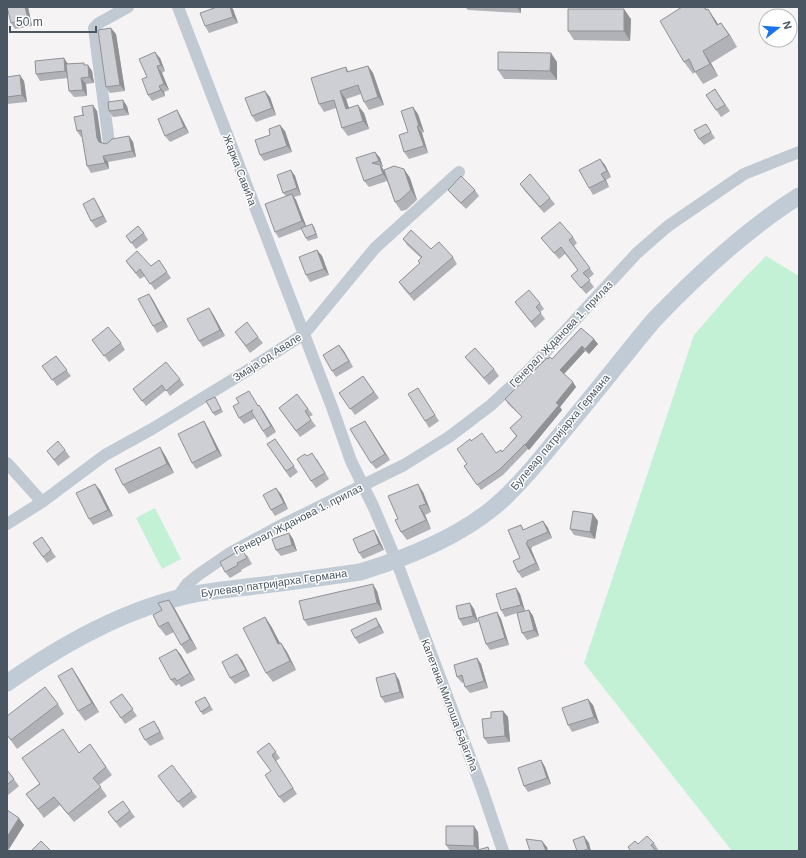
<svg xmlns="http://www.w3.org/2000/svg" width="806" height="858" viewBox="0 0 806 858" font-family="Helvetica,sans-serif">
<style>
.green{fill:#c3f1d5}
.lines{fill:none;stroke-linecap:round;stroke-linejoin:round}
.street{stroke:#c1cad2;stroke-width:12}
.secondary{stroke:#c1cbd6;stroke-width:17}
.wall{fill:#b0b2b7}
.shaded-wall{fill:#909195}
.building{fill:#cdcfd5;stroke:#909195}
.labels{text-anchor:middle;stroke-width:3;stroke-linejoin:round;paint-order:stroke}
.street-label{font-size:11px;fill:#4a5661;stroke:#fff}
</style>
<rect width="100%" height="100%" fill="#f5f3f3"/>
<path class="green" d="M766 256 799 276V851H732L584 663 694 335 734 289Z
M155 508 181 559 162 569 136 518Z"/>
<g class="lines">
<path class="street" d="M178 7 332 407 351 461 374 508 396 560 482 789 503 851
M109 143 94 28 99 23 128 7
M7 463 42 502
M7 524 42 502 105 455 152 429 245 372 304 334 375 248 459 172
M176 599 187 584 198 575 230 553 276 528 404 465 449 437 491 405 529 370 637 253 668 226 744 174 799 152"/>
<path class="secondary" d="M7 683C63 644 126 608 195 594 214 590 235 589 255 586 290 582 325 577 360 572 407 558 455 539 493 508 515 490 537 463 555 441 588 402 620 361 653 321 697 275 745 230 799 196"/>
</g>
<path class="wall" d="M28 7 32 26 15 29 11 23Z
M217 7H231L233 9 238 23 209 33 205 26Z
M465 7H521V13L468 10Z
M682 7H705L707 10 708 9 718 24 721 23 737 47 711 63 718 76 703 84 695 72 693 74 684 62Z
M631 19 630 41 574 40 568 31Z
M116 34 125 91 110 93 106 87Z
M160 58 165 71 162 73 169 90 164 92 165 96 152 101 148 95 147 77Z
M557 62V80L504 79 498 70Z
M84 63 85 65H88L92 71 94 83 86 84 87 96 74 97 69 91 68 78 40 81 36 74 68 64Z
M368 66 373 73 384 105 369 110 364 102 361 94 346 99 349 108 364 113 369 129 348 136 342 128 336 108 324 112 319 104 346 67 349 72Z
M7 77 24 81 27 102 7 104Z
M715 89 730 111 721 117 706 95Z
M270 97 276 115 256 122 252 116Z
M127 106 129 115 113 117 109 111Z
M177 110 181 117 189 133 170 142 165 136Z
M97 111 101 142 106 144 129 136 133 142 136 157 108 162 109 169 91 173 87 166 82 137H81L77 131 83 115Z
M418 114 424 132 422 133 428 153 409 159 404 152 408 132Z
M706 124 715 138 704 145 699 139Z
M285 131 292 152 264 161 260 155 270 135Z
M375 152 380 158 383 167H382L384 170 404 169 410 178 417 200 406 210 401 211 395 202 387 181 369 187 364 181Z
M600 159 605 165 611 177 606 180 609 187 593 195 589 188Z
M291 170 295 176 301 195 294 197 296 200 306 226 314 227 318 238 308 241 306 238 302 229 279 238 275 232 286 196 283 193Z
M520 184 550 198 555 204 544 213 524 190Z
M448 190H475L479 196 466 209 453 196Z
M98 205 107 222 96 228 91 221Z
M144 233 148 240 136 249 126 236Z
M573 237 577 243 574 246 594 274 588 279 594 287 586 294 571 276 578 270 565 254 559 259 546 244 541 238Z
M403 239 453 257 457 264 414 301 403 288 399 282 420 263 418 261 421 258 407 245Z
M317 250 322 256 329 275 310 282 306 275Z
M159 260 171 278 155 290 145 276 140 279 130 267 126 261 151 266Z
M149 294 153 300 168 327 157 333 153 326Z
M515 302 540 303 544 309 540 312 545 319 535 328Z
M213 314 225 336 203 347 199 341Z
M581 328 598 344 589 354 585 351 564 374 576 387 560 407 562 410 529 450 528 449 503 475 481 490 464 466 467 464 471 441 496 453 502 452 516 436 510 428 522 417 508 404 505 399 548 359H552Z
M235 332 258 337 263 343 250 353Z
M92 340 121 343 125 350 109 362Z
M339 345 353 367 336 377 332 371Z
M56 356 71 376 57 386 42 366Z
M465 357 494 369 499 376 489 385 470 363Z
M363 376 379 398 355 415 339 393Z
M180 379 184 385 170 396 166 390 146 406 133 389Z
M418 388 439 421 429 428 425 421Z
M297 394 313 415 309 417 316 426 300 437 279 408Z
M215 397 223 412 215 416 213 413Z
M253 397 258 406 259 405 264 412 276 432 267 438 255 418 244 424 239 418Z
M204 421 208 428 222 456 196 469 192 463Z
M369 427 390 460 376 469 371 463Z
M275 439 298 472 290 478 267 444Z
M160 447 166 457 174 473 129 494 123 485Z
M65 450 70 457 58 466 47 451Z
M307 456 317 459 329 479 316 488 311 481Z
M100 490 113 516 93 525 89 519Z
M423 492 431 512 425 515 431 529 407 540 401 532 398 519Z
M281 494 288 509 275 516 271 510Z
M543 521 548 528 552 538 532 547V548L531 549 540 570 522 578 518 572 520 558 521 525 524 530Z
M598 521 595 539 574 535 570 529Z
M374 530 378 537 384 550 363 559 359 553Z
M289 533 293 539 297 551 281 556 276 550Z
M42 537 56 557 47 563 33 543Z
M247 555 252 564 241 570 242 571 230 578 225 572Z
M516 588 520 594 525 611 529 610 533 616 539 636 527 640 522 633 517 613 505 617 501 610Z
M377 591 382 610 308 626 304 620Z
M169 600 175 609 197 649 187 654 181 645 174 632 166 636 159 627Z
M474 609 478 622 463 626 459 619Z
M497 612 501 619 509 645 490 650 486 644Z
M265 617 271 626 280 643H281L287 652 296 670 273 682 266 673Z
M380 625 384 633 359 644 355 638Z
M176 649 181 655 195 680 181 687 179 684 176 686 171 680Z
M477 658 481 664 488 688 470 693 465 687 464 682 462 683 457 677Z
M242 660 250 676 235 684 230 678Z
M72 668 78 677 99 712 85 721 78 711Z
M399 680 404 698 385 703 381 697Z
M122 694 137 716 125 724 110 702Z
M205 697 213 710 203 715 201 712Z
M58 704 64 714 17 749 7 735Z
M593 705 599 723 572 732 568 725Z
M503 711 508 717 510 742 488 744 484 738 491 718Z
M158 727 164 739 150 746 145 740Z
M269 743 280 758 276 761 297 794 284 803 279 797 271 771Z
M90 744 112 775 99 785 107 796 74 822 60 805 44 818 26 794Z
M541 760 545 767 551 784 528 792 524 786Z
M7 770 19 786 7 796Z
M158 776 192 791 197 797 183 808Z
M123 801 135 817 120 828 108 812Z
M7 810 24 825 9 849 10 851H7Z
M478 832 479 850 488 847 490 851H450L446 845Z
M654 843 659 851H629L638 844Z"/>
<path class="shaded-wall" d="M25 7H28L32 26 28 19Z
M230 7H231L233 9 238 23 233 17Z
M517 7H521V13Z
M624 9 631 19 630 41 624 31Z
M708 9 716 21 725 37 717 25Z
M721 23 730 35 737 47Z
M111 28 116 34 125 91 120 85Z
M703 51 711 63 718 76 710 64Z
M155 52 160 58 165 71 161 65Z
M551 53 557 62V80L550 71Z
M64 58 68 64 70 78 65 71Z
M88 65 92 71 94 83 89 77Z
M157 66 162 73 169 90 164 84Z
M368 66 373 73 384 105 378 97Z
M20 75 24 81 27 102 22 95Z
M81 78 86 84 87 96 83 90Z
M159 86 164 92 165 96 161 90Z
M265 91 270 97 276 115 272 108Z
M340 91 346 99 352 117 346 109Z
M123 100 127 106 129 115 124 109Z
M93 105 97 111 102 144 99 142 97 138Z
M358 105 364 113 369 129 363 121Z
M413 107 418 114 424 132 419 126Z
M177 110 181 117 189 133 184 127Z
M280 125 285 131 292 152 287 146Z
M417 126 422 133 428 153 424 146Z
M129 136 133 142 136 157 132 151Z
M375 152 380 158 383 167 379 161Z
M103 156 108 162 109 169 105 163Z
M600 159 605 165 611 177 607 171Z
M380 165 384 171 388 181 383 174Z
M404 169 410 178 417 200 411 190Z
M291 170 295 176 301 195 297 188Z
M601 174 606 180 609 187 605 180Z
M292 194 296 200 307 228 302 221Z
M94 198 98 205 107 222 103 216Z
M312 224 314 227 318 238 316 234Z
M317 250 322 256 329 275 324 269Z
M149 294 153 300 168 327 163 321Z
M209 308 213 314 225 336 220 330Z
M594 339 598 344 589 354 585 349Z
M339 345 344 351 353 367 349 361Z
M582 346 585 351 563 375 560 370Z
M573 382 576 387 560 407 562 410 529 450 525 445 556 403Z
M259 405 264 412 276 432 271 426Z
M204 421 208 428 222 456 217 450Z
M365 421 369 427 390 460 385 454Z
M160 447 166 457 174 473 167 464Z
M95 484 100 490 113 516 108 510Z
M418 484 423 492 431 512 426 504Z
M276 488 281 494 288 509 284 503Z
M419 506 425 515 431 529 426 520Z
M593 514 598 521 595 539 590 532Z
M543 521 548 528 552 538 548 532Z
M374 530 378 537 384 550 379 544Z
M289 533 293 539 297 551 292 545Z
M526 543 531 549 540 570 536 563Z
M373 584 377 591 382 610 377 603Z
M516 588 520 594 525 611 521 605Z
M169 600 175 609 197 649 190 639Z
M470 603 474 609 478 622 473 616Z
M529 610 533 616 539 636 534 630Z
M497 612 501 619 509 645 505 638Z
M265 617 271 626 285 653 278 644Z
M376 618 380 625 384 633 379 626Z
M281 643 287 652 296 670 290 661Z
M176 649 181 655 195 680 190 673Z
M237 654 242 660 250 676 246 670Z
M477 658 481 664 488 688 484 681Z
M72 668 78 677 99 712 92 703Z
M395 673 399 680 404 698 400 692Z
M588 699 593 705 599 723 594 717Z
M503 711 508 717 510 742 505 736Z
M154 721 158 727 164 739 160 732Z
M541 760 545 767 551 784 547 778Z
M19 818 24 825 9 849 7 846V837Z
M474 826 478 832 479 851 474 846Z
M584 836 589 843 591 851H589L588 849Z
M542 841 547 847 548 851H546Z"/>
<path class="building" d="M7 7H25L28 19 11 23Z
M217 7H230L233 17 205 26 200 13Z
M682 7H704L706 10 708 9 717 25 721 23 729 35 703 51 710 64 695 72 689 59 684 62 660 21Z
M568 9H624V31H568Z
M111 28 120 85 106 87 98 30Z
M155 52 161 65 157 66 164 84 159 86 161 90 148 95 142 79 147 77 139 59Z
M498 52 551 53 550 71 498 70Z
M64 58 65 71 36 74 35 61Z
M84 63V65H88L89 77 81 78 83 90 69 91 66 64Z
M368 66 378 97 364 102 358 85 340 91 346 109 358 105 363 121 342 128 334 100 319 104 311 78 346 67 347 72Z
M20 75 22 95 7 97V77Z
M715 89 725 105 716 110 706 95Z
M265 91 272 108 252 116 245 98Z
M123 100 124 109 109 111 108 102Z
M93 105 97 138 99 142 106 144 109 142 112 139 129 136 132 151 103 156 105 163 87 166 81 130 77 131 74 117 84 115H83L82 107Z
M413 107 419 126H417L424 146 404 152 399 135 408 132 401 111Z
M177 110 184 127 165 136 158 119Z
M706 124 711 132 699 139 694 130Z
M280 125 287 146 260 155 255 140 270 135 269 129Z
M375 152 379 161 372 163 380 165 383 174 364 181 356 158Z
M600 159 607 171 601 174 605 180 589 188 579 170Z
M394 166 404 169 411 190 400 200 395 202 384 170Z
M291 170 297 188 283 193 277 175Z
M530 174 550 198 540 207 520 184Z
M461 176 475 190 461 203 448 190Z
M292 194 302 221 275 232 265 204Z
M94 198 103 216 91 221 83 204Z
M560 222 573 237 569 240 590 268 583 273 590 280 581 288 571 276 578 270 561 247 554 253 541 238Z
M312 224 316 234 306 238 301 228Z
M138 226 144 233 131 243 126 236Z
M411 230 431 249 439 242 453 257 410 294 399 282 420 263 418 261 422 257 403 239Z
M317 250 324 269 306 275 299 257Z
M137 251 151 266 159 260 167 272 150 284 140 269 136 273 126 261Z
M529 290 540 303 536 307 541 313 531 322 515 302Z
M149 294 163 321 153 326 138 299Z
M209 308 220 330 199 341 187 319Z
M247 322 258 337 246 346 235 332Z
M108 327 121 343 104 356 92 340Z
M581 328 594 339 585 349 582 346 560 370 573 382 556 403 559 405 525 445V444L499 470 477 485 464 466 467 464 457 449 470 439 471 441 482 433 496 453 501 450 502 452 517 436 510 428 522 417 505 399 547 358 548 359 550 357 552 359Z
M339 345 349 361 332 371 323 355Z
M475 348 494 369 484 378 465 357Z
M56 356 67 370 52 380 42 366Z
M166 362 180 379 166 391 162 385 142 401 133 389Z
M363 376 374 392 350 409 339 393Z
M418 388 435 415 425 421 408 394Z
M249 391 258 406 259 405 271 426 263 431 251 411 253 410 239 418 233 406 239 403 236 398Z
M297 394 308 409 305 411 311 420 296 431 279 408Z
M215 397 221 409 213 413 206 401Z
M204 421 217 450 192 463 178 434Z
M365 421 385 454 371 463 350 429Z
M275 439 294 466 286 471 267 444Z
M58 441 65 450 54 460 47 451Z
M160 447 167 464 123 485 115 469Z
M312 453 325 473 311 481 297 459 305 454 307 456Z
M95 484 108 510 89 519 76 493Z
M418 484 426 504 419 506 426 520 401 532 395 520 398 519 388 496Z
M276 488 284 503 271 510 263 495Z
M573 511 593 514 590 532 570 529Z
M543 521 548 532 527 541 528 542 526 543 536 563 518 572 513 561 520 558 508 530 521 525 523 530Z
M374 530 379 544 359 553 353 539Z
M289 533 292 545 276 550 272 539Z
M42 537 51 550 43 557 33 543Z
M242 549 247 558 237 563 238 565 225 572 220 562Z
M373 584 377 603 304 620 299 601Z
M516 588 521 605 501 610 496 594Z
M169 600 190 639 181 645 168 622 159 627 153 615 162 610 158 603Z
M470 603 473 616 459 619 456 606Z
M529 610 534 630 522 633 517 613Z
M497 612 505 638 486 644 478 618Z
M265 617 278 644 281 643 290 661 266 673 243 628Z
M376 618 379 626 355 638 351 630Z
M176 649 190 673 177 681 175 678 171 680 159 658Z
M237 654 246 670 230 678 222 662Z
M477 658 484 681 465 687 462 675 457 677 454 665Z
M72 668 92 703 78 711 58 676Z
M395 673 400 692 381 697 376 678Z
M45 687 58 704 11 740 7 735V716Z
M122 694 133 709 121 718 110 702Z
M205 697 210 706 201 712 195 702Z
M588 699 594 717 568 725 562 708Z
M503 711 505 736 484 738 482 719 491 718V712Z
M154 721 160 732 145 740 139 729Z
M63 729 79 753 90 744 106 767 93 778 101 787 68 814 54 797 38 809 26 794 40 784 22 758Z
M269 743 276 752 272 755 293 788 279 797 265 775 271 771 257 752Z
M541 760 547 778 524 786 518 768Z
M172 765 192 791 178 802 158 776Z
M7 770 14 779 7 785Z
M123 801 130 811 116 822 108 812Z
M7 810 19 818 7 837Z
M446 826H474V846L446 845Z
M584 836 588 849 582 851H577L573 840Z
M647 836 654 843 651 845 656 851H629L630 850 628 847 635 841 638 844Z
M526 839 542 841 546 851H530Z
M41 841 51 851H31Z
M488 847 489 851H475Z"/>
<g class="labels">
<g class="street-label">
<text transform="translate(240 170) rotate(69)" y="4">Жарка Савића</text>
<text transform="translate(561 334) rotate(-46)" y="4">Генерал Жданова 1. прилаз</text>
<text transform="translate(267 357) rotate(-33)" y="4">Змаја од Авале</text>
<text transform="translate(560 432) rotate(-50)" y="4">Булевар патријарха Германа</text>
<text transform="translate(298 519) rotate(-27)" y="4">Генерал Жданова 1. прилаз</text>
<text transform="translate(274 583) rotate(-8)" y="4">Булевар патријарха Германа</text>
<text transform="translate(450 705) rotate(69)" y="4">Капетана Милоша Бајагића</text>
</g>
</g>
<rect width="806" height="858" fill="none" stroke="#4a5661" stroke-width="16"/>
<g transform="translate(778 28) rotate(73)"><circle r="19" fill="#ffffff" stroke="#b7bbc0"/>
<path d="M0-3L7 15L0 10L-7 15Z" fill="#1a73e8"/>
<text y="-6" font-size="11" font-weight="bold" text-anchor="middle" fill="#4a5661">N</text>
</g>
<path d="M10 26v6h86v-6" fill="none" stroke="#4a5661" stroke-width="2"/>
<text x="16" y="26" font-size="12" fill="#4a5661" stroke="#ffffff" stroke-width="3" paint-order="stroke">50 m</text>
</svg>
